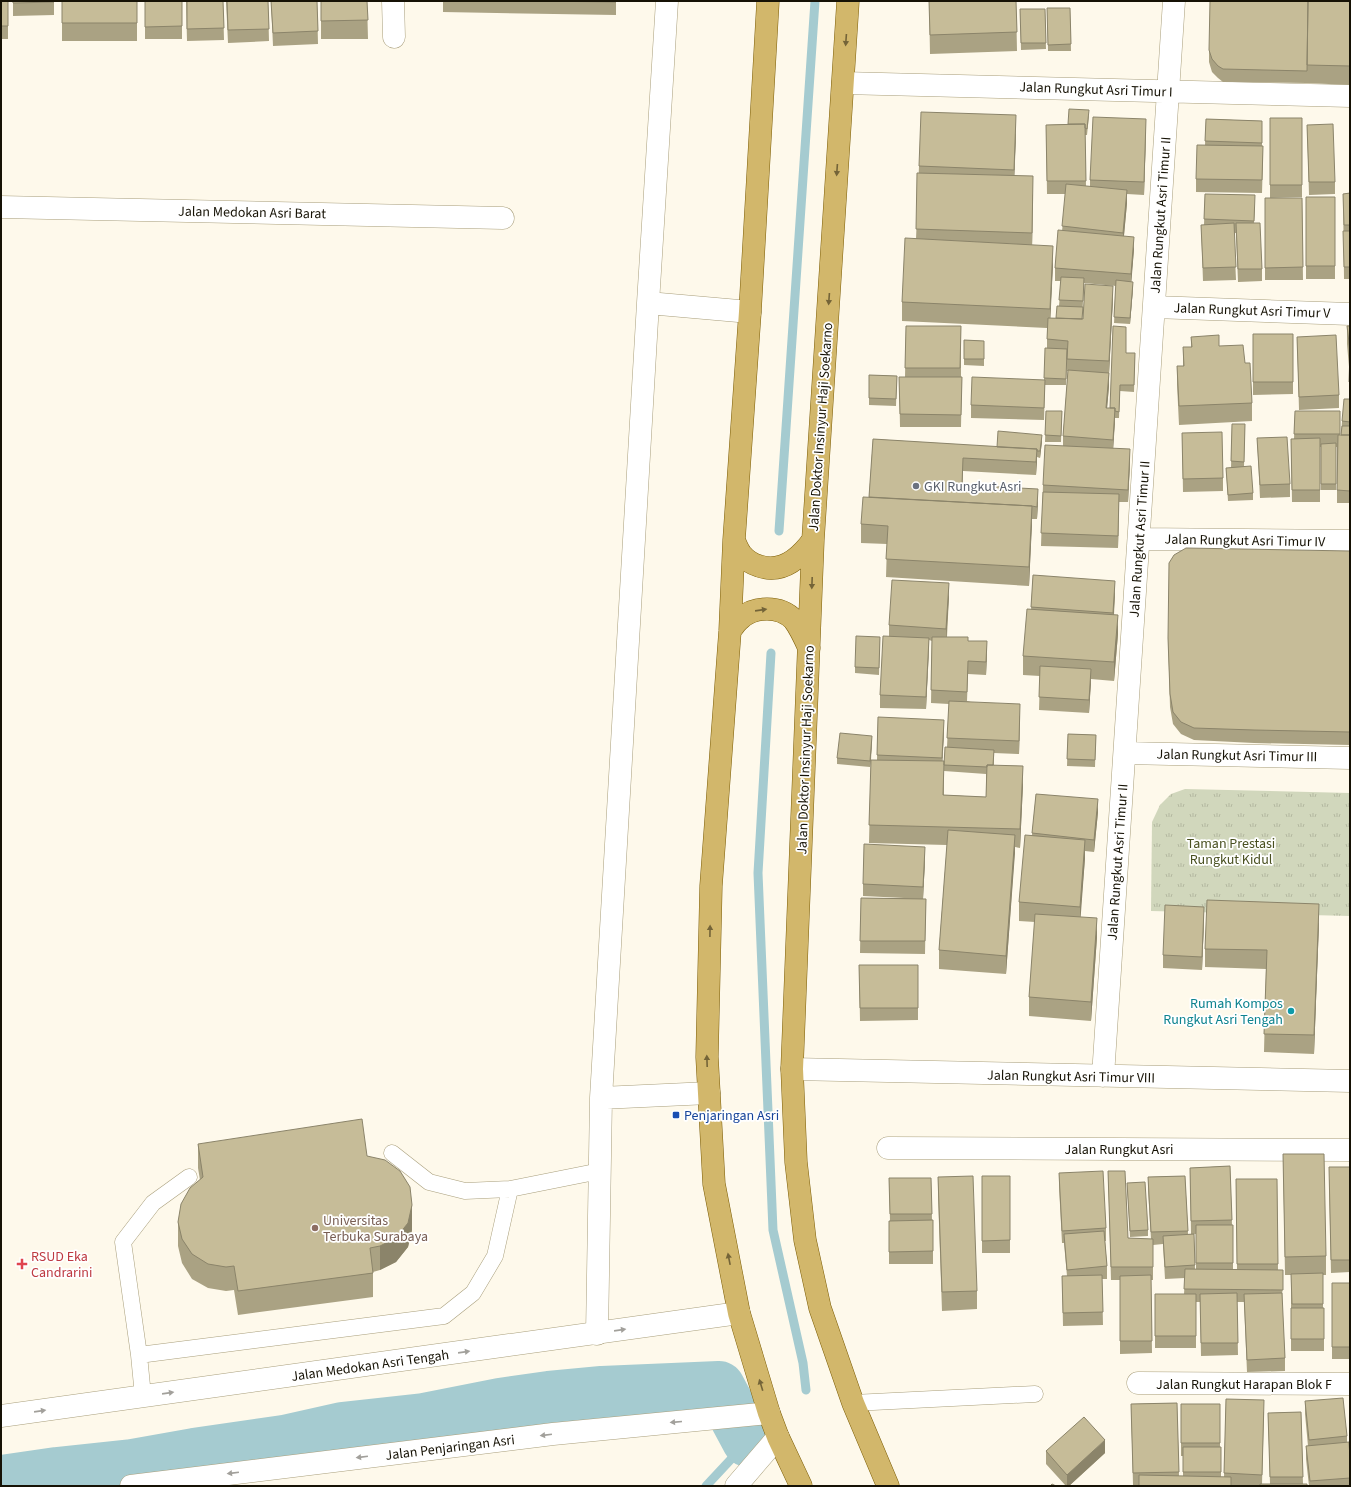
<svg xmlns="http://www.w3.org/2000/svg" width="1351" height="1487" viewBox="0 0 1351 1487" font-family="'Source Sans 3',sans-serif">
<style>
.grass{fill:url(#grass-tufts)}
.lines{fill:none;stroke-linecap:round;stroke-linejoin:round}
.stream{stroke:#a5cbd0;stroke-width:9}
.river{stroke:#a5cbd0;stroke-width:52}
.service-casing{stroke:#a99f7c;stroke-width:17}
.minor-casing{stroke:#a99f7c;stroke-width:23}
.tertiary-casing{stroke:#a99f7c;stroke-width:23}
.primary-casing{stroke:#7d5e07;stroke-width:23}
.service{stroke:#fff;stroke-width:16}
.minor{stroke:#fff;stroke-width:22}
.tertiary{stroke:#fff;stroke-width:22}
.primary{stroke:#d2b76b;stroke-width:22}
.wall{fill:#aaa283}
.shaded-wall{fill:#8b846a}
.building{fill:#c6bc98;stroke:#8b846a}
.oneway{fill:#746438}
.oneway2{fill:#a2a09b}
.worship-dot{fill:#6b7280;stroke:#fff;stroke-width:1.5}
.culture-dot{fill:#0f9aa8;stroke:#fff;stroke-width:1.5}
.transit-dot{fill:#1a4fb4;stroke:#fff;stroke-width:1.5}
.education-dot{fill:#8d6e63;stroke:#fff;stroke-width:1.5}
.health-dot{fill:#e0444e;stroke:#fff;stroke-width:1.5}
.labels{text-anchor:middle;stroke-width:3.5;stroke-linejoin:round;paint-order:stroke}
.street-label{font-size:14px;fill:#161205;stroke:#fff}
.worship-label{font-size:14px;fill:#5b616d;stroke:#fff;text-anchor:start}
.park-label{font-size:14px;fill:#495020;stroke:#fff}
.culture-label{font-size:14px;fill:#0d838f;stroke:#fff;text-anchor:end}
.transit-label{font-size:14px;fill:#164399;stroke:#fff;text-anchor:start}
.education-label{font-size:14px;fill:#785e54;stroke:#fff;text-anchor:start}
.health-label{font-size:14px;fill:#be3a42;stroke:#fff;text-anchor:start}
</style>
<defs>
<pattern id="grass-tufts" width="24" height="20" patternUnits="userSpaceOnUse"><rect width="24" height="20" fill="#d1d7bc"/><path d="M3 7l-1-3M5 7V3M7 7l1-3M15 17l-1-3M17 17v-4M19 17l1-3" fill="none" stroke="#b3b8a0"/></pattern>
</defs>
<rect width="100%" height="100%" fill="#fef9eb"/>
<path class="grass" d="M1185 789 1350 793V916L1151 911 1152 822 1160 805 1171 794Z"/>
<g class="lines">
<path class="stream" d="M779 531 815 1
M771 653 758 873 773 1230 803 1363 806 1390
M706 1486 748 1441"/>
<path class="river" d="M1 1481 57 1473 132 1465 194 1454 284 1441 342 1428 424 1419 500 1404 549 1397 602 1392 719 1387 748 1441"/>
<defs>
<path id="service" d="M392 1153 429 1182 465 1191 510 1189
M139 1355 444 1316 473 1293 495 1256 510 1189 600 1171
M143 1396 139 1355 123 1242 153 1203 189 1177
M853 1403 1035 1394"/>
<path id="minor" d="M393 1 394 37
M843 83 1350 96
M1 207 503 218
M648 303 750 312
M1154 307 1350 314
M1139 539 1350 541
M1125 753 1350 758
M792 1069 1350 1081
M1103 1076 1174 1
M601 1098 709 1093
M888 1148 1350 1150
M597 1334 601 1098 648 303 667 1
M1138 1383 1350 1384
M736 1486 778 1437"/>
<path id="tertiary" d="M1 1416 739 1313
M131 1486 553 1434 769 1413"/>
<path id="primary" d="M768 1 750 312 734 540 730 631 711 886 707 1057 714 1184 739 1313 769 1413 778 1437 801 1486
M848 1 813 540 792 1069 796 1162 805 1240 820 1308 853 1403 888 1486
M734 540C736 545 738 550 741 554 746 560 752 564 759 566 782 574 800 558 813 540
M730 631C733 627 736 622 740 619 754 606 780 605 794 620 800 628 805 639 809 648"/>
</defs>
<use href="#service" class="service-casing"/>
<use href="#minor" class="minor-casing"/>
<use href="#tertiary" class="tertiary-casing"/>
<use href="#primary" class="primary-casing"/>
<use href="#service" class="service"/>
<use href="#minor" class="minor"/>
<use href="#tertiary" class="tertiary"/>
<use href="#primary" class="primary"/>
</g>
<path class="wall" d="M1 1H8V39H1Z
M13 1H54V15L13 16Z
M62 1H137V41H62Z
M145 1H182V39H145Z
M186 1H223L224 40 187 41Z
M226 1H268L269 41 228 43Z
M271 1H317L318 44 273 46Z
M321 1H367L368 39H321Z
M443 1H616V15L443 12Z
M929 1H1016L1017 51 930 54Z
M1350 1V85L1307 83 1223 82 1218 78 1212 72 1209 62V50Z
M1047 8H1070L1071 51H1048Z
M1020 9H1045L1046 49 1021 50Z
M1089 116 1087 135H1085L1086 186 1090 187V180L1146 132 1144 195 1127 194V203L1124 236 1134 249 1131 282 1133 288 1130 324 1114 323 1116 286 1084 283 1082 319 1113 298 1109 374V386L1107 408H1110L1126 353H1135L1134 392 1120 391 1119 418H1115L1113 448 1130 462 1128 502H1119L1118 548 1041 546 1043 485 1063 446V436L1068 371H1067V353L1066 385H1045L1044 420 971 418V405L1044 380 1047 348V328L902 321V302L916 239 919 166 1016 134 1014 176 1033 195 1032 245 1053 264 1050 318H1056L1059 306 1061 281H1055V268L1062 231 1066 194H1047L1046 125 1068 124Z
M1270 118H1302V197L1270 198Z
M1206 119 1262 121V146L1263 159 1262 193 1196 192V179L1205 145Z
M1307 125 1335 182V194L1309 195Z
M1350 193V279H1344L1343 194Z
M1205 194 1255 207 1254 223 1262 269V281L1238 282 1236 233H1234L1236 280 1203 281 1201 225H1204Z
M1306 197H1335V279H1306Z
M1265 198H1302L1303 280H1265Z
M906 326H961V377H962L961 427H900L899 377H905Z
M1347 326H1350V503H1337V447H1336V490H1321V447H1320V502H1292L1291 439H1294L1295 411H1340V435H1341L1342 421 1349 399V367L1347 344Z
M1253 334H1293V394L1253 395Z
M1191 337 1219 346 1245 363 1252 403V421L1179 425 1177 384V366H1183V347H1191Z
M1297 337 1339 395V408L1299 410Z
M964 340 984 341V366L964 365Z
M869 375 897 376 896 406 869 405Z
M1046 411H1062L1061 442H1045Z
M1232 424H1245L1244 467 1253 493V500L1228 501 1226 468H1231Z
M1182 433 1223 478V491L1183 492Z
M1257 438 1290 484V497L1260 498Z
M873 439 997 447 1042 441 1040 458 1037 457 1036 475 963 471 962 485 1038 502 1037 519H1032L1029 586 886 577 887 544 861 543V524L869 497Z
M1350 551V745L1254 743 1194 740 1181 734 1173 724 1170 707 1168 638Z
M1033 575 1115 593 1114 615 1118 634 1114 681 1091 679 1089 713 1039 710 1040 676 1023 675V656L1031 610Z
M949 596 947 637 968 641 987 654 986 675 968 674 967 701 1020 716 1019 754 994 753V765L1023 784 1020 848 1015 847 1006 974 939 969V950L947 845 869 843 871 761 870 767 837 764V758L872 742 871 760H877L878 717 944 732 942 761 944 780V795L986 797V774L944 771V765L947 747 949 704 931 703 932 641 929 640 926 709 880 708V695L889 636V625Z
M880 637 879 675 855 673V667Z
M1068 734 1096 735 1095 767 1067 766Z
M1036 794 1098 812 1094 852 1085 851V858L1080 917 1097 937 1091 1021 1029 1016V997L1035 922 1019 921V902L1032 835Z
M925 860 923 899H926L925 954 860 953 861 898H904L863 896V884Z
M1204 920 1202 970 1163 968V955Z
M1319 923 1314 1054 1264 1052 1266 969 1205 967V949Z
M859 965H918V1020L860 1021Z
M198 1144 367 1156 412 1230 408 1247 396 1262 380 1270 373 1272V1297L238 1315 234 1290 226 1291 208 1288 192 1279 182 1263 178 1246V1222L200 1180 198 1168Z
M1283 1154 1326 1256V1275H1323V1308H1324V1351H1291V1275H1285Z
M1230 1166 1232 1225H1233V1270H1237L1236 1179H1277L1278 1270H1283L1282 1302 1285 1358V1371L1247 1372 1244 1302H1237L1238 1355 1201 1356 1200 1302H1196V1348H1155V1294H1184L1185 1278 1165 1279 1163 1244 1153 1245V1280H1151L1152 1353 1120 1354V1280H1111L1108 1171 1128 1238 1151 1239 1148 1190V1177L1185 1176 1188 1234H1194L1195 1269H1196V1234H1191L1190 1168Z
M1350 1167V1272L1331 1273 1329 1180Z
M1059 1173 1106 1228V1241H1105L1107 1266V1279H1102L1103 1325 1063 1326 1062 1276H1067L1064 1243H1062L1059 1186Z
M982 1176H1010V1253H982Z
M938 1177 977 1291V1309L942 1311 938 1195Z
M889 1178H931L932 1220H933V1264H889V1221H890Z
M1127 1183 1148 1230V1236L1130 1237Z
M1332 1283H1350V1359H1332Z
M1226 1399 1264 1412 1262 1484H1270L1268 1413 1301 1412 1303 1484 1307 1486H1139V1485H1133L1131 1404 1177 1403 1179 1476H1183V1456H1181V1404H1220V1447H1221V1477H1224Z
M1305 1401 1347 1436V1443L1350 1459V1486H1309L1306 1459V1446H1308L1305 1414Z
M1046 1451 1105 1453 1069 1486H1066L1046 1464Z"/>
<path class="shaded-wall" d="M1016 115V134L1014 188V170Z
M1146 119V132L1144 195V182Z
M1033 176V195L1032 251V233Z
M1127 190V203L1123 245V233Z
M1134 237V249L1131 287V274Z
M1053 246V264L1050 328V309Z
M1133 282V288L1130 324V318Z
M1113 286V298L1109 374V361Z
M1109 373V386L1106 420V408Z
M1115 408V421L1113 452V440Z
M1042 435V441L1040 458V451Z
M1037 449V462L1036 475V462Z
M1130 449V462L1128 502V490Z
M963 458V471L962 497V485Z
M1038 489V502L1037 519V507Z
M1119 494V507L1118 548V536Z
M1032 506V524L1029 586V567Z
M1115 581V593L1113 625V613Z
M949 583V596L946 642V629Z
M1118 615V634L1114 681V662Z
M929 638V650L926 709V697Z
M987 641V654L986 675V662Z
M1091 669V682L1089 713V700Z
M1020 704V716L1019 754V741Z
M944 720V732L942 771V758Z
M872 736V742L870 767V761Z
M1023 766V784L1020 848V829Z
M1098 799V812L1094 852V840Z
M1015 835V853L1006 974V956Z
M1085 840V858L1080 926V907Z
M925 847V860L923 899V887Z
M1319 904V923L1314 1054V1035Z
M1204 907V920L1202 970V957Z
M1097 918V937L1091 1021V1002Z
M412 1205V1230L408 1247 396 1262 380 1270V1246Z
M1105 1440V1453L1069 1486H1067V1475Z"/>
<path class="building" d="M1 1H8V26H1Z
M13 1H54V2L13 3Z
M62 1H137V23H62Z
M145 1H182V26L145 27Z
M187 1H223L224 28 187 29Z
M227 1H268L269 29 228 30Z
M271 1H317L318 31 273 33Z
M321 1H367L368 20 321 21Z
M534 1H616V2Z
M929 1H1016L1017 32 930 35Z
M1210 1H1308L1307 71 1223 69 1218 66 1212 59 1209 50Z
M1308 1H1350V66L1307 65Z
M1047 8H1070L1071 44 1048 45Z
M1020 9H1045L1046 43H1021Z
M1069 109 1089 110 1087 129 1085 128V124H1068Z
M921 112 1016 115 1014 170 919 166Z
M1093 117 1146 119 1144 182 1090 180Z
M1270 118H1302V185H1270Z
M1206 119 1262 121V143L1205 141Z
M1085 124 1086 181H1047L1046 125Z
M1333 124 1335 182H1309L1307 125Z
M1197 145 1263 146 1262 180 1196 179Z
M917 173 1033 176 1032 233 916 229Z
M1066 184 1127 190 1123 233 1062 226Z
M1350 193V225H1344L1343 194Z
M1205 194 1255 195 1254 221 1204 219Z
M1306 197H1335V266H1306Z
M1265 198H1302L1303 267 1265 268Z
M1234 223 1236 267 1203 268 1201 225Z
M1236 223H1260L1262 269H1238Z
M1058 230 1134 237 1131 274 1055 268Z
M1343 231H1350V267H1344Z
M905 238 1053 246 1050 309 902 302Z
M1061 277 1084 278 1083 301 1059 300Z
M1116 280 1133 282 1130 318 1114 317Z
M1085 284 1113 286 1109 361 1067 359 1068 341 1047 339 1048 318 1083 319Z
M1057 306 1083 307 1082 319 1056 318Z
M906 326H961L960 368H905Z
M1113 326 1126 327V353H1135L1134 385H1120L1119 412 1115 411V408H1110Z
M1347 326H1350V382H1349L1350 351Z
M1253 334H1293V382H1253Z
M1219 335V346L1243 345 1245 363H1250L1252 403 1179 406 1177 366H1184L1183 347H1192L1191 337Z
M1336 335 1339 395 1299 397 1297 337Z
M964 340 984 341V359H964Z
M1045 348 1067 349 1066 379 1044 378Z
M1068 370 1109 373 1106 408H1115L1113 440 1063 436Z
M869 375 897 376 896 399 869 398Z
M899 377H962L961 415 900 414Z
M972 377 1045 380 1044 408 971 405Z
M1344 399H1350V422L1342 421Z
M1046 411H1062L1061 436 1045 435Z
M1295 411H1340V434H1294Z
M1232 424H1245L1244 462 1231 461Z
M1342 426H1350V435H1341Z
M998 431 1042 435 1040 451H1037V449L997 447Z
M1222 432 1223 478 1183 479 1182 433Z
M1338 435H1350V491L1337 490Z
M1287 437 1290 484 1260 485 1257 438Z
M1320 438V490H1292L1291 439Z
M873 439 1037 449 1036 462 963 458 962 485 1038 489 1037 507 1032 506 869 497Z
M1336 443V484H1321V444Z
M1045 445 1130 449 1128 490 1043 485Z
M1251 466 1253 493 1228 495 1226 468Z
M1043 492 1119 494 1118 536 1041 533Z
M863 497 1032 506 1029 567 886 559 888 526 861 524Z
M1186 548 1350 551V732L1254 730 1194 728 1181 722 1173 712 1170 694 1168 638 1169 563 1174 555Z
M1033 575 1115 581 1113 613 1031 607Z
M892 580 949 583 946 629 889 625Z
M1027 609 1118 615 1114 662 1023 656Z
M856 636 880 637 879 668 855 667Z
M883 636 929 638 926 697 880 695Z
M932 637H968V641H987L986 662 968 661 967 692 931 690Z
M1040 666 1091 669 1089 700 1039 697Z
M949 701 1020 704 1019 741 947 738Z
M878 717 944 720 942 758 877 755Z
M840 733 872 736 870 761 837 758Z
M1068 734 1096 735 1095 760 1067 759Z
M945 747 994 750 993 765H987V767L944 765Z
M871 760 944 761 943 795 986 797 987 765 1023 766 1020 829 869 825Z
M1036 794 1098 799 1094 840 1032 833Z
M948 830 1015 835 1006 956 939 950Z
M1025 835 1085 840 1080 907 1019 902Z
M864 844 925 847 923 887 863 884Z
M861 898 926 899 925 941H860Z
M1207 900 1319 904 1314 1035 1264 1034 1267 950 1205 949Z
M1165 905 1204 907 1202 957 1163 955Z
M1035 914 1097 918 1091 1002 1029 997Z
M859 965H918V1008H860Z
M362 1119 367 1156 385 1160 400 1171 410 1187 412 1205 408 1223 396 1238 380 1246 370 1248 373 1273 238 1291 234 1266 226 1267 208 1264 192 1254 182 1239 178 1222 181 1204 190 1188 203 1177 198 1144Z
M1283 1154H1324L1326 1256 1285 1257Z
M1230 1166 1232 1220 1191 1221 1190 1168Z
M1329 1167H1350V1260H1331Z
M1103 1171 1106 1228 1062 1231 1059 1173Z
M1108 1171H1125L1128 1238 1153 1239V1267H1111Z
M973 1176 977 1291 942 1292 938 1177Z
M982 1176H1010V1240L982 1241Z
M1185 1176 1188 1231 1151 1232 1148 1177Z
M889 1178H931L932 1214H890Z
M1236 1179H1277L1278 1264H1237Z
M1145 1182 1148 1230 1130 1231 1127 1183Z
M933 1220V1251L889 1252V1221Z
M1196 1225H1233V1263H1196Z
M1104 1231 1107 1266 1067 1270 1064 1234Z
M1194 1234 1195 1265 1165 1267 1163 1236Z
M1185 1269 1283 1270V1290L1184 1289Z
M1323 1273V1304H1292L1291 1274Z
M1102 1275 1103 1312 1063 1313 1062 1276Z
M1151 1275 1152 1341H1120V1276Z
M1332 1283H1350V1347H1332Z
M1237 1293 1238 1343H1201L1200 1294Z
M1282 1293 1285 1358 1247 1360 1244 1294Z
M1155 1294H1196V1336H1155Z
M1291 1308H1324V1339H1291Z
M1343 1398 1347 1436 1309 1440 1305 1401Z
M1226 1399 1264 1400 1262 1475 1224 1473Z
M1177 1403 1179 1472 1133 1473 1131 1404Z
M1181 1404H1220V1443H1181Z
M1301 1412 1303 1477H1270L1268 1413Z
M1084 1417 1105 1440 1067 1475 1046 1451Z
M1349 1442 1350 1459V1478L1310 1481 1306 1446Z
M1183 1447H1221V1472H1183Z
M1139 1475 1231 1477V1486H1139Z
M1052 1484 1056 1486H1050Z
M1260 1484H1307V1486H1260Z"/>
<defs><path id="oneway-solid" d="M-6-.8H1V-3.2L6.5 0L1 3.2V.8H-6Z"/></defs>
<g class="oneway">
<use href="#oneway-solid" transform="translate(846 40) rotate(94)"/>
<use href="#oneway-solid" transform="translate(837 170) rotate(94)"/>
<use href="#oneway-solid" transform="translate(829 299) rotate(94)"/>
<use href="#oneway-solid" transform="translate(812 583) rotate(92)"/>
<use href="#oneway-solid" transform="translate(761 610) rotate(-8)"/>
<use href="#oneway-solid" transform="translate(710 931) rotate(-89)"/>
<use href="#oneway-solid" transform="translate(707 1061) rotate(-92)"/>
<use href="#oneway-solid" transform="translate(729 1259) rotate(-101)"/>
<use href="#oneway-solid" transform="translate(761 1385) rotate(-107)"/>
</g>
<g class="oneway2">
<use href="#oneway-solid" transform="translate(620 1330) rotate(-8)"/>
<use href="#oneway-solid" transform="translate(464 1352) rotate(-8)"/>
<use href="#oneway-solid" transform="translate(168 1393) rotate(-8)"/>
<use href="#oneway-solid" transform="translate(40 1411) rotate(-8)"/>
<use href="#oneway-solid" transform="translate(676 1422) rotate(175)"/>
<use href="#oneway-solid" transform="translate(546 1435) rotate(173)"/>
<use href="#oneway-solid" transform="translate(362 1457) rotate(173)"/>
<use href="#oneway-solid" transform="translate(233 1473) rotate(173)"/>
</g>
<circle class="worship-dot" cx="916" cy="486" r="4"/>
<circle class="culture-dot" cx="1291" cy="1011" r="4"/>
<rect class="transit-dot" x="672" y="1111" width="8" height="8" rx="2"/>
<circle class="education-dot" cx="315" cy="1228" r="4"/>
<path class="health-dot" d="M20 1258h4v4h4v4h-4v4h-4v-4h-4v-4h4z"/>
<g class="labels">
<g class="street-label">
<text transform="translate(1096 89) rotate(2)" y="5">Jalan Rungkut Asri Timur I</text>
<text transform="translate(252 212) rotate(1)" y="5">Jalan Medokan Asri Barat</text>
<text transform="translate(1160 215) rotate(-86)" y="5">Jalan Rungkut Asri Timur II</text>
<text transform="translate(1252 310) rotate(2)" y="5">Jalan Rungkut Asri Timur V</text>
<text transform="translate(820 427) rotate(-86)" y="5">Jalan Doktor Insinyur Haji Soekarno</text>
<text transform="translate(1139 539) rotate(-86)" y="5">Jalan Rungkut Asri Timur II</text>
<text transform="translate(1245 540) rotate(1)" y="5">Jalan Rungkut Asri Timur IV</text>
<text transform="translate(805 750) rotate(-88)" y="5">Jalan Doktor Insinyur Haji Soekarno</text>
<text transform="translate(1237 755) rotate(1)" y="5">Jalan Rungkut Asri Timur III</text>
<text transform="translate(1117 862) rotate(-86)" y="5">Jalan Rungkut Asri Timur II</text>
<text transform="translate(1071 1076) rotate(1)" y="5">Jalan Rungkut Asri Timur VIII</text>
<text x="1119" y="1154">Jalan Rungkut Asri</text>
<text transform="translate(370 1365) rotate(-8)" y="5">Jalan Medokan Asri Tengah</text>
<text x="1244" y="1389">Jalan Rungkut Harapan Blok F</text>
<text transform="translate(450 1447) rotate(-7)" y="5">Jalan Penjaringan Asri</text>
</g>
<g class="worship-label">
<text x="924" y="491">GKI Rungkut Asri</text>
</g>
<g class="park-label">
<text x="1231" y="848">Taman Prestasi<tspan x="1231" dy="16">Rungkut Kidul</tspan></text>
</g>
<g class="culture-label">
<text x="1283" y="1008">Rumah Kompos<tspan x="1283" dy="16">Rungkut Asri Tengah</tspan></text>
</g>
<g class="transit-label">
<text x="684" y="1120">Penjaringan Asri</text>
</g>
<g class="education-label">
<text x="323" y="1225">Universitas<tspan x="323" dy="16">Terbuka Surabaya</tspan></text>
</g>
<g class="health-label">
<text x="31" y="1261">RSUD Eka<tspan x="31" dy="16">Candrarini</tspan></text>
</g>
</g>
<rect width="1351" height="1487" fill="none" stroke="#161205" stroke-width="4"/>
</svg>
